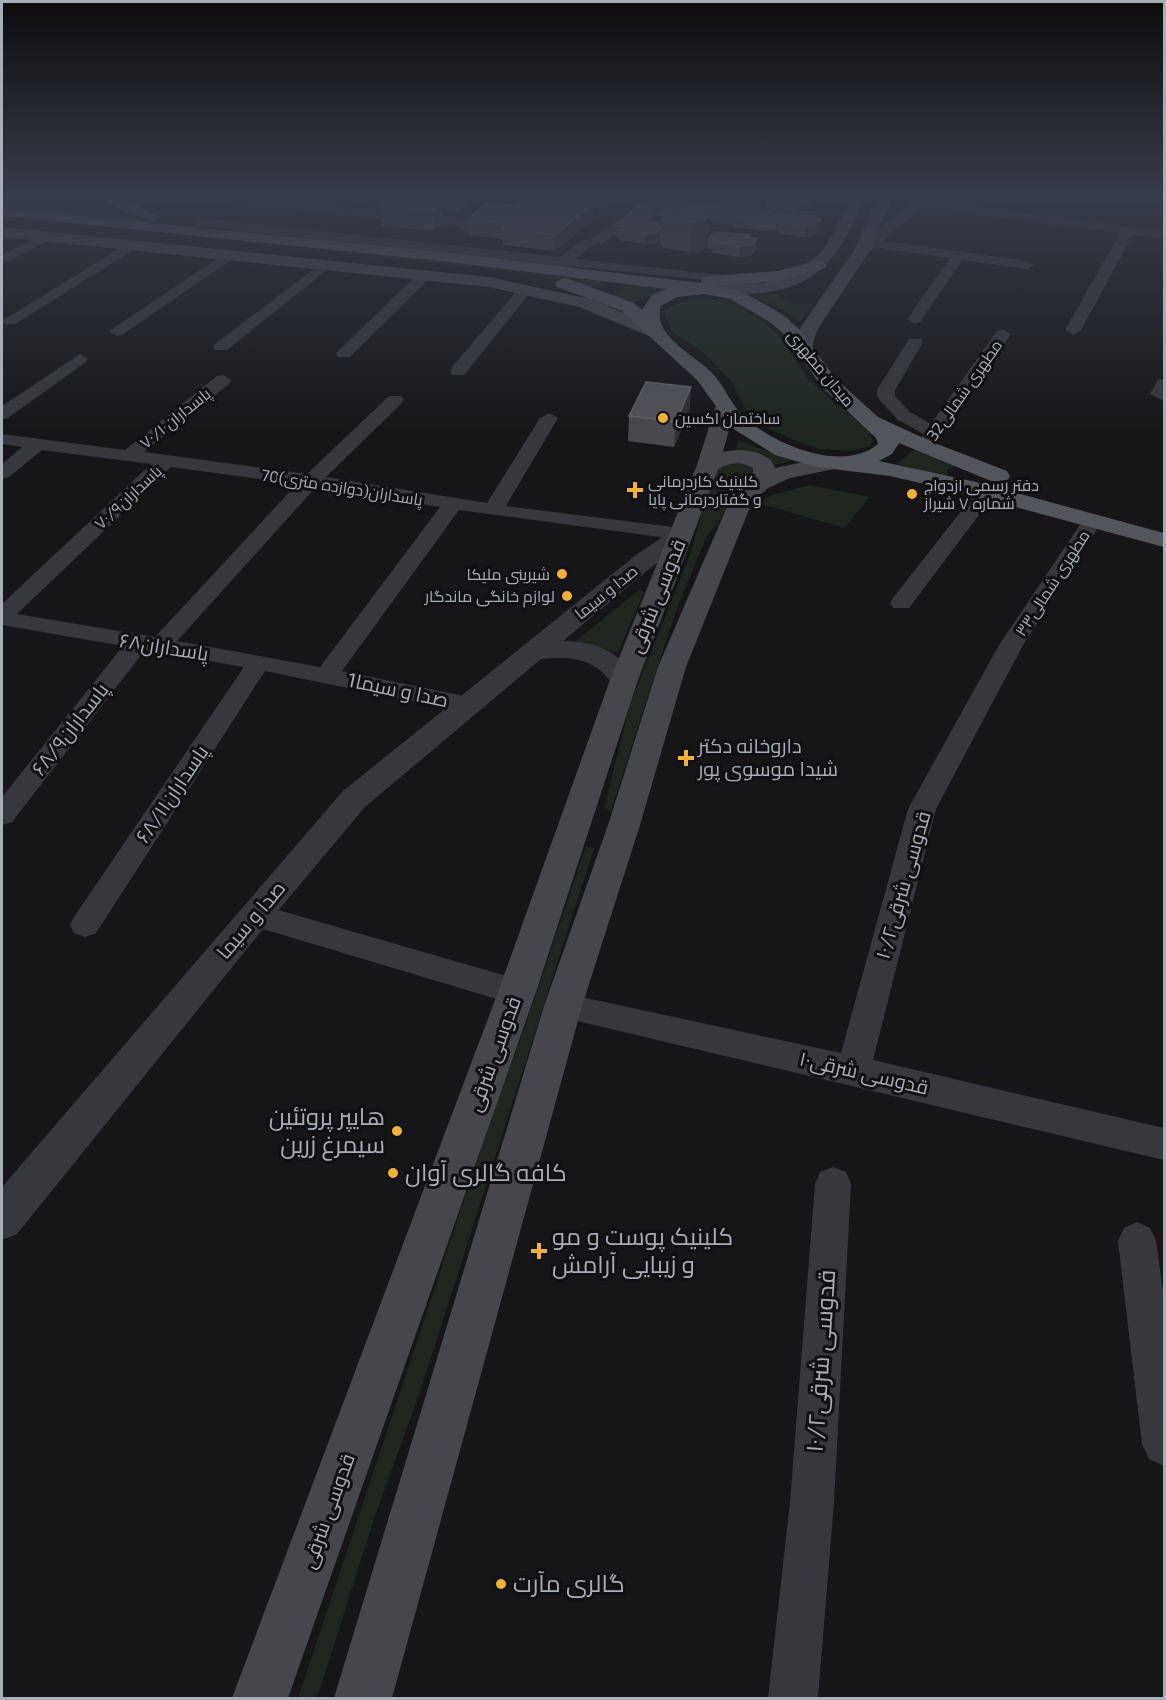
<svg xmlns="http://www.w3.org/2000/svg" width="1166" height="1700" viewBox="0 0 1166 1700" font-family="'Exo 2',Cairo,sans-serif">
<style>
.green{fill:#1e261f}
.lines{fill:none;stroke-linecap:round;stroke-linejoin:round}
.minor{fill:#37383d;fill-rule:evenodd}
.tertiary{fill:#37383d;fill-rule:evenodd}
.secondary{fill:#45474d;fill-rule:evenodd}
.primary{fill:#53555c;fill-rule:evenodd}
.wall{fill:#47494d;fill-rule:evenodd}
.shaded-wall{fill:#2f3033}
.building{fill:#525359;stroke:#5f6168;stroke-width:1.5}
.poi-dot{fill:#f2b134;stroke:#111113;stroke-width:2}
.labels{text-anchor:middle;stroke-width:6;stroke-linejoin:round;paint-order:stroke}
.far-street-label{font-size:16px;fill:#a8adb8;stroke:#111113}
.far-poi-label{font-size:16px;fill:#a8adb8;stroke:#111113;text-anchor:start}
.street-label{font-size:20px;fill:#a8adb8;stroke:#111113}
.poi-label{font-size:20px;fill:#a8adb8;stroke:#111113;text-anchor:start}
.near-poi-label{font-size:24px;fill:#a8adb8;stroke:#111113;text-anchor:start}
.near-street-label{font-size:24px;fill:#a8adb8;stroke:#111113}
</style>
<rect width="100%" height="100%" fill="#161618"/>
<path class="green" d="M49 194H95L120 211 133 216 214 230 2 208V204Z
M896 194H922L888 221 886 216Z
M39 220 537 271 603 281 610 285 597 288 518 272Z
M624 281 670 287 634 303 611 295 624 288Z
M777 293C784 305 800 304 813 304L800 321 776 306 750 296Z
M706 298 736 305 763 322 779 335 809 380 869 431 873 441 870 446 852 451 820 449 796 441 761 425 746 410 732 382 715 364 699 349 672 332 666 318V311C677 300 692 300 706 298Z
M738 440 792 461 774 465 763 456 734 453Z
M915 449 957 465 947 471 948 477 896 464Z
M734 460 757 469 706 538 677 608 611 810 604 808 630 704 691 552 714 469Z
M809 485 870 497 844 528 758 503 772 495Z
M639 590 644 592 618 653 576 641Z
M586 846 594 848 420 1392 375 1516 317 1698H298L502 1086 526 1024Z"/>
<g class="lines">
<path class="minor" d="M167 194H209L469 219 498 194H511L470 232 465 233 458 229 461 226 173 198Z
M596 194H629L639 198C631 205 604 200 596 194Z
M648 199 654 203 652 206 603 243 590 247 575 259 730 276 737 280 735 283 567 266 556 272 549 268 551 265 198 226 192 222 198 218 560 257 580 241 593 237Z
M919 199 1164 231V239L1133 235 1081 330 1073 335 1065 330 1120 233 915 206 913 203Z
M46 232 53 236 51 239 2 264V255Z
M870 239 1027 261 1034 265 1027 269 962 260 920 322 915 324 907 319 950 258 865 246 863 243Z
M130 242 137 246 135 249 15 324H5L2 321Z
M226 253 233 257 231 260 123 334 117 336 109 331Z
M323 262 328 263V269L227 350H215L213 347 215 344Z
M425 271 430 272V278L350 357H338L336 354 338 351 420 272Z
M526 285 533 289 464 375H452L450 371 452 367 521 286Z
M1003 329 1011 334 931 451H917L915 447 924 434 898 420 877 397V390L909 339H921L923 342 895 390V396L910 412 931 424 997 331Z
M80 354 88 359 86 362 8 418 2 419V406Z
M223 375 231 380 229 384 144 452 307 474 389 396H401L404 400 401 404 326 477 487 503 540 418 549 413 558 418 506 506 682 528 689 530 692 534 689 538 682 540 459 510 342 671 478 699 481 705 478 711 469 713 265 671 96 933 85 937 74 933 70 925 74 917 244 667 145 650 12 822 2 825V797L123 646 2 625V604L151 464 42 450 9 477 2 479V464L22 447 2 444V434L125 450 217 376ZM171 467 297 484 155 637 17 614ZM316 487 440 507 320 667 177 641Z
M1164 379V401L1150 394 1158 380Z
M987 485 997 491 909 608H893L890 603 893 598 980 487Z
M1093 514 1100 516 1103 520 1023 645 936 809 873 1060 1164 1128V1160L552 1015 547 1006 552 997 563 993 841 1053 908 809 999 645 1086 516Z
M254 903 517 979 528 983 533 992 528 1001 517 1005 243 923 239 915 243 907Z
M833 1167 846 1172 851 1184 834 1502 818 1698H768L790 1502 815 1184 820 1172Z
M1137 1222 1150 1228 1156 1241 1164 1299V1466L1149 1459 1142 1444 1118 1241 1124 1228Z"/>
<path class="tertiary" d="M923 194H939L868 253H856L854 250 856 247Z
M682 527 690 529 694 534 690 539 654 565 563 641C597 641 619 652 638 680L634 686 624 689 614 686C595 658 573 656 541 659L365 807 266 925 17 1234 2 1240V1187L343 791 636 555 674 529Z"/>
<path class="secondary" d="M854 194H868C834 265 817 294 732 295 721 295 703 298 697 289L705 284 764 283 800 271 825 248Z
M880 194H894L870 250 817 330 811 352H797L795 348 799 330 854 250Z
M2 227 489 277 590 299 661 328 664 332 655 337 649 336 579 307 489 287 2 237Z
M725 402 732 404 735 408 723 452C739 448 769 450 775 468L831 456 839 458 842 463 839 468 790 478 768 488 752 502 686 667 640 825 582 1006 392 1698H334L544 1006 608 825 658 667 730 500 753 472V468C741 461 730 462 718 469L638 680 536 992 288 1698H232L498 992 610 680 697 465 715 408 718 404Z"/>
<path class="primary" d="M98 194H114L160 217 153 221 120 210Z
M2 208 441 252 701 283 702 277 708 276 778 271 819 260 825 262 827 265 825 268 779 281 714 286 741 291 782 314 798 328 836 379 878 417 932 442 1007 471 1010 476 1007 481H991L899 443 892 454 879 461 976 482 1164 533V547L963 493 890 476 816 467 775 455 732 428 697 380 622 311 557 287 555 283 563 278 569 279 634 303 642 310 652 295 666 289 441 261 2 216ZM705 294 730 299 770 322 786 336 822 387 876 438 878 444C843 474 772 444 743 416 730 403 724 385 711 372 694 355 651 335 661 306L677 297Z"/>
</g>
<path class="wall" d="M276 194H303L296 197Z
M330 194H414L415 200H416V194H469L470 206 459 212 442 208 443 223 434 231 382 226 379 206 382 204 362 201V197L353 201 339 197 338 195Z
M524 194H613V203L606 208 593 207V220L555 251 503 245V239L469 235 468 219 517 205ZM569 195V200L563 199Z
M674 194H717L711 200 702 201 677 197V195Z
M719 194H766L765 200 761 202V205L758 209 731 205V207L770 211 771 208 766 207 767 197 771 194 811 208 806 213 796 214 772 211V213L815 218 820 230 814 236 805 237 777 233 778 230 761 231 734 227V225L709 222 707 245 701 251 690 252 663 248V245L659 244 660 240 655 244H645L619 240V237H615L616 226 624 220V219L649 208V203H718ZM655 217H661L660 226H658V223H655Z
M708 238H751L756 250 750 256 739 257 712 253V249H707Z
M691 387 689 412 674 447 628 441 629 416Z"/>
<path class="shaded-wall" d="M352 194H361L362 197 353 201Z
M408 194H414L415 201 403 207 402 196Z
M431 194H436L437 207 442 203 443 223 434 231Z
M457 194H469L470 206 459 212Z
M553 194H569V195L562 200 553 201Z
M612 194H613V203L606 208V198Z
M703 194H717L711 200 702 201Z
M756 194H766L765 200 761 202V205L758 209 759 198Z
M812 198 811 208 806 213 796 214 798 204Z
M593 204V220L555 251V235Z
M652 208V215L655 213V223L636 220Z
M704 212 703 221 710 215 707 245 701 251 690 252 692 222Z
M815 216 814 225 821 219 820 230 814 236 805 237 806 226Z
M658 223 657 231 660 229V240L655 244H645L646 234Z
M751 235 750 245 757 239 756 250 750 256 739 257 740 246Z
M691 387 689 412 674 447 676 422Z"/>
<path class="building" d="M383 194H408L402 196Z
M524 194H532L593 204 555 235 502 229 506 223 468 219 485 204 517 205Z
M574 194H612L606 198 572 195Z
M725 194H756H755L762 195 759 198Z
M771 194H795L812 198 807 203 798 204 772 200 774 198 767 197Z
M656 197H669L695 203 710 202 731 205 729 207 772 211 770 213 779 214 815 216 813 218 821 219 816 225 806 226 779 222 781 220 762 221 735 217 738 214 653 206 656 204 649 203Z
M389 198 442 203 432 211 379 206Z
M637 206 652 208 649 212 655 213 647 219 636 220 658 223 655 226H660V229L656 233 646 234 619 230 622 227 616 226 623 220H636L624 219Z
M668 209 704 212 701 214 710 215 703 221 692 222 665 218 668 216 661 215Z
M715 232 751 235 748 237 757 239 751 245 740 246 712 242 715 239 708 238Z
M646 382 691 387 676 422 629 416Z"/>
<linearGradient id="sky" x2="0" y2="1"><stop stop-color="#0c0c0d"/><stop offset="0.45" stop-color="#363c48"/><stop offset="1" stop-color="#363c48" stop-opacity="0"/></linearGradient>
<rect width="1166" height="432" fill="url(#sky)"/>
<g class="poi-dot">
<circle cx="663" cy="418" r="6"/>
<path d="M632 481h6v6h6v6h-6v6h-6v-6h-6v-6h6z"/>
<circle cx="912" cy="494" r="6"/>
<circle cx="562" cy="574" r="6"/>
<circle cx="567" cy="596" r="6"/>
<path d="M683 749h6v6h6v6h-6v6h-6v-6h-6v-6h6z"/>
<circle cx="397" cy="1131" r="6"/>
<circle cx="393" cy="1173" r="6"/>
<path d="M536 1242h6v6h6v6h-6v6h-6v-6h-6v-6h6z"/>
<circle cx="501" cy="1584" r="6"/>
</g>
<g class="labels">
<g class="far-street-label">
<text transform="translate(821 368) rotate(50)" y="6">میدان مطهری</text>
<text transform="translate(964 390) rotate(-55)" y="6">32مطهرى شمالى</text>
<text transform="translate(175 418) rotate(-39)" y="6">پاسداران۷۰/۱۰</text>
<text transform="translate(342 487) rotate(9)" y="6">70پاسداران(دوازده متری)</text>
<text transform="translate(128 497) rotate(-43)" y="6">پاسداران۷۰/۹</text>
<text transform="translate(1052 583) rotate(-57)" y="6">مطهرى شمالى۳۳</text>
<text transform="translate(606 592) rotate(-39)" y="6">صدا و سیما</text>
</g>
<g class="far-poi-label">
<text x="675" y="424">ساختمان اکسین</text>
<text x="648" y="487">کلینیک کاردرمانی<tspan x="648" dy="18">و گفتاردرمانی پایا</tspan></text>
<text x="924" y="491">دفتر رسمی ازدواج<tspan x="924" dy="18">شماره ۷ شیراز</tspan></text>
<text x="550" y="580" text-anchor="end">شیرینى ملیکا</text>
<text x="555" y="602" text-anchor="end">لوازم خانگی ماندگار</text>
</g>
<g class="street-label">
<text transform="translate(657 596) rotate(-68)" y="7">قدوسی شرقی</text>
<text transform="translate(164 647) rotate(9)" y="7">پاسداران۶۸</text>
<text transform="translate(398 690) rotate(12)" y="7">1صدا و سیما</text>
<text transform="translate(70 729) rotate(-52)" y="7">پاسداران۶۸/۹</text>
<text transform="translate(172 794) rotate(-56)" y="7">پاسداران۶۸/۱۱</text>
<text transform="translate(903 885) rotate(-74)" y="7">قدوسی شرقی۱۰/۲</text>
<text transform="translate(251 920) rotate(-50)" y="7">صدا و سیما</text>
<text transform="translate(494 1054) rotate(-70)" y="7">قدوسی شرقی</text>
<text transform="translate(864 1073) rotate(13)" y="7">قدوسی شرقی۱۰</text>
<text transform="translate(328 1511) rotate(-70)" y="7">قدوسی شرقی</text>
</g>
<g class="poi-label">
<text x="698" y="753">داروخانه دکتر<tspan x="698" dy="23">شیدا موسوی پور</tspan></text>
</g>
<g class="near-poi-label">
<text x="385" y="1125" text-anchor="end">هایپر پروتئین<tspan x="385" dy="28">سیمرغ زرین</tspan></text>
<text x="405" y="1181">کافه گالری آوان</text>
<text x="552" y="1245">کلینیک پوست و مو<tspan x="552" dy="28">و زیبایی آرامش</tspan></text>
<text x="513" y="1592">گالری مآرت</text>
</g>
<g class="near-street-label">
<text transform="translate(821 1361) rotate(-86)" y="8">قدوسی شرقی۱۰/۲</text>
</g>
</g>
<rect width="1166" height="1700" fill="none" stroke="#a8adb8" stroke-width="6"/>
</svg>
